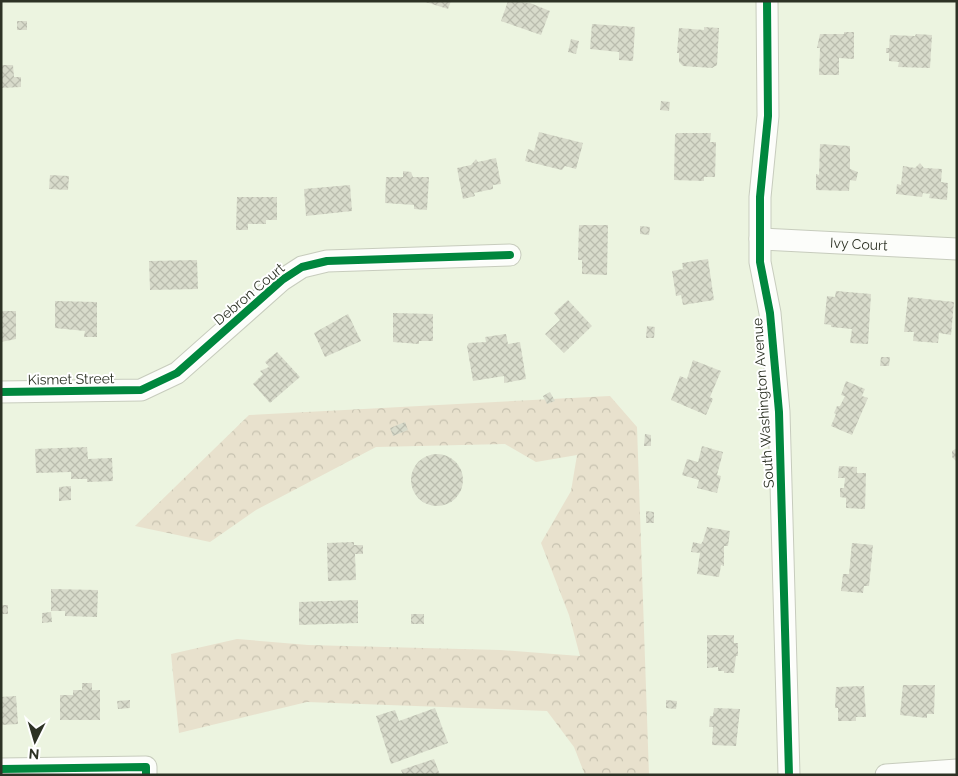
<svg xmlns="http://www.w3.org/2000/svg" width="958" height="776" viewBox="0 0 958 776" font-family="Raleway,sans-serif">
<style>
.forest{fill:url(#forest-crowns)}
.building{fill:url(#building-cross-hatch)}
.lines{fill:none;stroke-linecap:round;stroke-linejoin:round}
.minor-casing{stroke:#c7ccbd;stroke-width:23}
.minor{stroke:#fcfdfa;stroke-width:21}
.cycleway-casing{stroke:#fff;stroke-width:11}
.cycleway{stroke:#00873e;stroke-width:8}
.labels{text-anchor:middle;stroke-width:4;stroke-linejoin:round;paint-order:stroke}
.street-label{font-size:14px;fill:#2d3225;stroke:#fff}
</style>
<defs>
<pattern id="forest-crowns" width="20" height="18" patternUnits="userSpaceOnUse" patternTransform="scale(1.25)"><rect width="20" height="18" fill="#e8e1cd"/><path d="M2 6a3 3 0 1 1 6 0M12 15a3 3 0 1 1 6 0" fill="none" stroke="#c7c2b0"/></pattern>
<pattern id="building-cross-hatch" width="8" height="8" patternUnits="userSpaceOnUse" patternTransform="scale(1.25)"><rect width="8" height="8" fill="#d8dbcb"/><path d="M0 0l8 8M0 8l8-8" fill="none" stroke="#babcae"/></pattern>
</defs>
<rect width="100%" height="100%" fill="#ecf4e0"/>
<path class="forest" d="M610 396 637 427 649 775H585L574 747 547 711 307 702 179 733 171 654 237 639 308 645 500 650 580 656 569 615 541 543 571 491 577 455 536 462 505 444 376 447 256 510 210 542 135 526 249 415Z"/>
<path class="building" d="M422 1H451L448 9Z
M508 1 530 3 550 11 541 35 501 21Z
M17 21H27V30H17Z
M592 24 635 27 633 61 619 60V52L590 49Z
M704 27 719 28 717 65 712 68 683 66 679 62V53H677L679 28 704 30Z
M844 32H854V59L839 58V75H819L820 48H817L820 34H844Z
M916 34 932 35 930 68 898 67 899 62 889 61V53H886V48H889L890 35 915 36Z
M571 39 579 41 576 54 568 52Z
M1 65H13L14 77H21V87L1 88Z
M661 101 670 102 669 111 660 110Z
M539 132 583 143 576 169 565 166 562 170 525 161 528 149 534 151Z
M677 133H711L710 142H716L715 177H704V181L674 180 675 135Z
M820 144 850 146V169L858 172 856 181 850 180 849 191 816 190V174L819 175Z
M496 158 501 184 493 185V189L474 193 475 196 463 199 457 168 471 165 476 159 478 162Z
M920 163 924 168 942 169 941 182 948 183 947 200 929 198 930 194 923 193 922 197 896 194 897 184 901 185 903 166 915 168Z
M403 171 411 172 413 177H429L427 210 414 209V205L385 203 386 177H403Z
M50 175 69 176 68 190 49 189Z
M350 185 352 211 306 216 304 189Z
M237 197H277V220H266V224H248V230H236Z
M579 225H608L607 275 582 274V260H578Z
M640 226 650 227 649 235 640 234Z
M708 259 714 300 683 305 681 295 676 296 672 271 683 269 682 263Z
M197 260 198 289 150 290 149 261Z
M836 291 871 294 868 344 850 343 852 329 831 327V325L824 324 827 296 835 297Z
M908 297 954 302 951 335 939 333 938 343 913 341 914 332H904Z
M568 300 592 326 564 353 545 334 560 320 554 313Z
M55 301 97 302V337H84L85 331 55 328Z
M1 311H16V339L1 342Z
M393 313 433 314V341H419V344L393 342Z
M348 314 361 341 325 357 314 333Z
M647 326 655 327 654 338H646Z
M506 334 508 344 520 342 526 379 504 383V376L473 381 467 346 469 343 486 342 485 337Z
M277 352 300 377 270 403 253 384 263 374 260 371 269 367 265 362Z
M881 357H890L889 366H880Z
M693 360 721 371 710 397 713 399 706 415 671 400 680 376 687 379Z
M846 381 865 389 862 396 868 398 852 435 831 426 836 414 834 413 837 406H840L845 396 841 395Z
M550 392 555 401 547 404 543 396Z
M405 422 408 430 393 436 390 428Z
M645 434 651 435V446H644Z
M702 446 723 452 717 475 721 476 717 493 697 488 699 480 682 475 687 459 698 462Z
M87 447 88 459 112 458 113 481 87 482V479H71V472L36 473 35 449Z
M957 448V462L952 457V451Z
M411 480a26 26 0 1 1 52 0a26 26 0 1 1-52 0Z
M839 466 857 467V473H866L865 509 846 508V498L840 497V488H844L845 478H838Z
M71 486V500L59 501V487Z
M646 511 654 512V523H646Z
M707 527 730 531 728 546H724V566L721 565 719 577 697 574 700 553 691 552 693 542 701 544 703 541Z
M354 542V545H363V554H355L356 580 328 581 327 543Z
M852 543 873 545 869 586H864L863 593 841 591 843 574H849Z
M51 589 98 590 97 617 65 616V611H51Z
M358 600V623L299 625V602Z
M1 605H8V614H1Z
M51 612 52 622 42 623V613Z
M411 614H424V624H411Z
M707 635H734V643H738V656H736L734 673H724V671H718V667L707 668Z
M82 683H92V690H100V720H60V695H73V690H82Z
M903 685H935L934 714H927V718L900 715Z
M864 686 866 717H856V721H838V708H835L836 687Z
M16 696 18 724 1 725V697Z
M130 700V708L118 709 117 701Z
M666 700 677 701 676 709 666 708Z
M435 708 448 743 391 764 376 716 395 710 399 721Z
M714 708 740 709 736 746 712 745 713 727H709L710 716H713Z
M434 759 440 775H403L401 770Z"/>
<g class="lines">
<defs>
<g id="minor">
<path d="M767 1 768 116 760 197V262L770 313 779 412 789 775"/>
<path id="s1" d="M760 239 957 249"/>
<path d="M1 392 141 390 177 373 282 280 302 267 327 261 510 255"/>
<path d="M1 769 146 767V775"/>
<path d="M886 775 957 770"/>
</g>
</defs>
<use href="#minor" class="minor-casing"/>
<use href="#minor" class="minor"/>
<defs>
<path id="cycleway" d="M767 1 768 116 760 197V262L770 313 779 412 789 775
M1 392 141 390 177 373 282 280 302 267 327 261 510 255
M1 769 146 767V775"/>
</defs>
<use href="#cycleway" class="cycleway-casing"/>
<use href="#cycleway" class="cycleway"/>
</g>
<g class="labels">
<g class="street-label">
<text dy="5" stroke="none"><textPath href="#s1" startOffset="99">Ivy Court</textPath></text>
<text transform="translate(249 294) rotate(-40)" y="5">Debron Court</text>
<text transform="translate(71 379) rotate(-1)" y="5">Kismet Street</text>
<text transform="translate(763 403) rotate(-94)" y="5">South Washington Avenue</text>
</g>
</g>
<rect width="958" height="776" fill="none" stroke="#2d3225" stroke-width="5"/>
<g transform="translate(35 741) rotate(185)" stroke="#ffffff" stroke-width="4" paint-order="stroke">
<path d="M0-4L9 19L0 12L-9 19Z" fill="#2d3225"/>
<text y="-8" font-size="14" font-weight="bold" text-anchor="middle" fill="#2d3225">N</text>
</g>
</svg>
